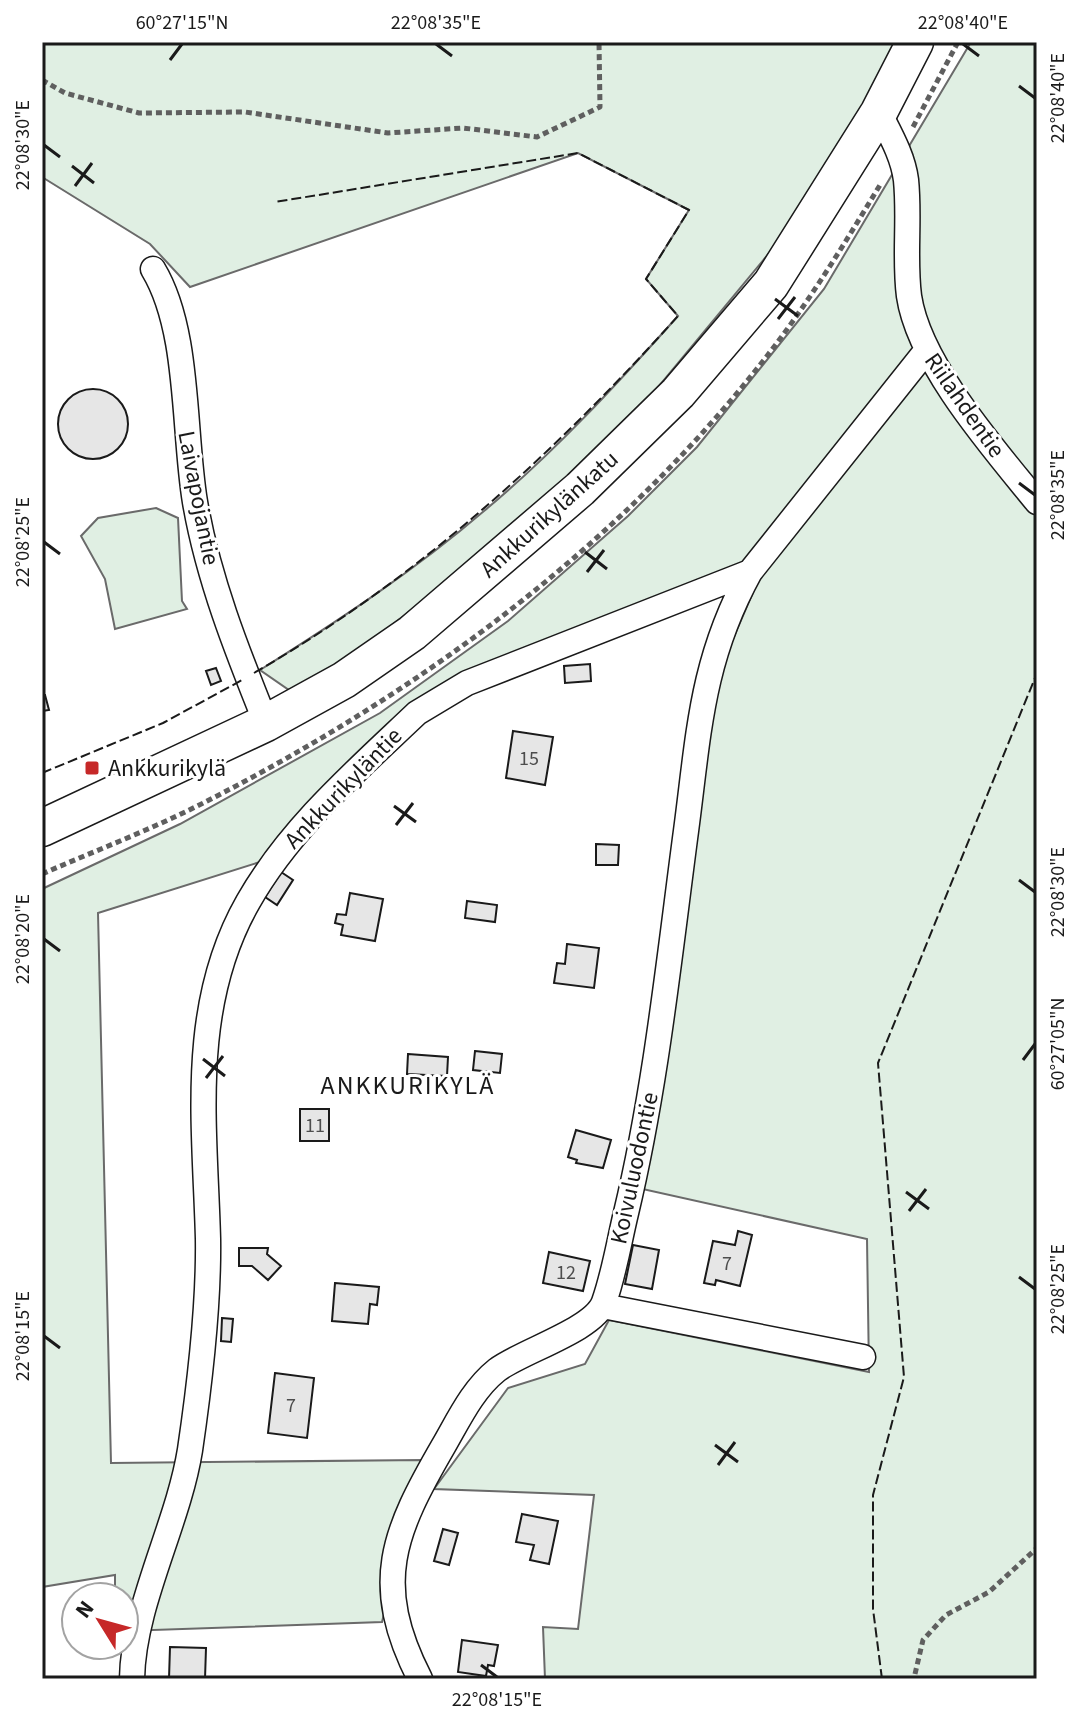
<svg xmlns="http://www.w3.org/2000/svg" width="1079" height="1721" viewBox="0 0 1079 1721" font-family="'Source Sans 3',sans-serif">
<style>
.green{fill:#e0efe3;stroke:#6a6a6a;stroke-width:2}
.building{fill:#e6e6e6;stroke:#1a1a1a;stroke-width:2}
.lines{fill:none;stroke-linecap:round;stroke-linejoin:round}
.street-casing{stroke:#1a1a1a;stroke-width:27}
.secondary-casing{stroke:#1a1a1a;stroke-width:39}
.path{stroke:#5f5f5f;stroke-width:5;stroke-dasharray:6 4;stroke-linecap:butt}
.street{stroke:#fff;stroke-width:24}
.secondary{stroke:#fff;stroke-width:36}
.fence{stroke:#1a1a1a;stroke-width:2;stroke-dasharray:10 4;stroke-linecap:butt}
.ticks{fill:none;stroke:#1a1a1a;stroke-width:3}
.poi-dot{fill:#c62828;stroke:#fff;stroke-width:3}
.labels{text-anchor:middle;stroke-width:6;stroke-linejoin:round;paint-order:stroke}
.number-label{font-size:20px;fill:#4d4d4d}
.street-label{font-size:24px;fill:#1a1a1a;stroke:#fff}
.poi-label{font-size:24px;fill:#1a1a1a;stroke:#fff;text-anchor:start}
.neighbourhood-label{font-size:26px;letter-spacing:2px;fill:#1a1a1a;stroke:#fff}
.neatline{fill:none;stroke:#1a1a1a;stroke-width:3}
.ticks-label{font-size:20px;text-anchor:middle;fill:#1a1a1a}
</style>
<rect width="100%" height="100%" fill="#fff"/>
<path class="green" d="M42 42H898L842 144 770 252 645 403 510 532 340 666 289 690 260 670C338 621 414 571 484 511 555 452 617 384 678 316L646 279 689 210 578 153 190 287 150 244 42 177Z
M971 42H1037V1679H545L543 1627 578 1629 594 1495 434 1489 508 1388 585 1364 609 1320 869 1372 867 1239 638 1188 720 669 754 590 724 577 431 697 263 861 98 913 111 1463 423 1460 382 1622 124 1631V1597H115V1575L42 1587V889L180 824 380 713 508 621 628 516 697 447 824 289Z
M156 508 178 518 182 601 187 609 115 629 105 579 81 536 98 518Z"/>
<path class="building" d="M58 424a35 35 0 1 1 70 0a35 35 0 1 1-70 0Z
M590 664 591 681 565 683 564 666Z
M216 668 221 681 211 685 206 671Z
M42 695H45L49 710 42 711Z
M513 731 553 737 545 785 506 778Z
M596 844 619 845 618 865H596Z
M281 872 293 880 277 905 265 897Z
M350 893 383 899 375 941 341 935 343 925 335 923 337 914 346 915Z
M467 901 497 905 495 922 465 918Z
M567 944 599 948 594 988 554 983 557 963 565 964Z
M475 1051 502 1054 500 1073 473 1070Z
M408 1054 448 1057 447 1076 407 1074Z
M300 1109H329V1141H300Z
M576 1130 611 1140 603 1168 576 1163 577 1160 568 1157Z
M738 1231 752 1235 740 1286 716 1280 715 1285 704 1283 713 1241 735 1245Z
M633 1245 659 1250 652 1289 625 1284Z
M239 1248H268L267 1254 281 1266 268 1280 252 1266H239Z
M549 1252 590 1261 583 1291 543 1283Z
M335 1283 379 1287 377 1305 370 1304 368 1324 332 1321Z
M222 1318 233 1319 231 1342 221 1341Z
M275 1373 314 1378 307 1438 268 1433Z
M522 1514 558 1521 549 1564 530 1560 534 1545 516 1542Z
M443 1529 458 1533 449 1565 434 1561Z
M462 1640 498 1645 494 1666 488 1665 486 1676 458 1672Z
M170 1647 206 1648 205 1679H169Z"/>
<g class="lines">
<defs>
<path id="street" d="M879 112C890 134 903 156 906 180 910 219 904 258 909 296 919 364 994 449 1037 502
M153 269C190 330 183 430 195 502 208 578 237 651 266 723
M603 1306 863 1357
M132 1679C133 1605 178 1525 190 1450 200 1382 209 1308 208 1239 205 1125 188 1007 248 902 290 828 356 771 417 713L467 683 750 572 926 351
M420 1679C371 1583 393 1533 444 1445 459 1419 473 1389 497 1370 522 1351 594 1330 604 1302 614 1274 619 1242 626 1213 656 1087 669 959 686 831 699 733 701 661 750 572"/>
<path id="secondary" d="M42 828 266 723 344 680 412 633 580 489 678 393 771 284 879 112 915 42"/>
</defs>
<use href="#street" class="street-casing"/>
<use href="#secondary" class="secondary-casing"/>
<path class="path" d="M42 80 65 93 139 113 245 112 388 133 463 128 537 137 600 107 599 42
M913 127 958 42
M42 874C99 849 158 827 213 798 424 689 620 545 767 356 809 302 845 243 880 185
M915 1674 923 1640 946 1615 989 1592 1037 1548"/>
<use href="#street" class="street"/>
<use href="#secondary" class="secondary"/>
<path class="fence" d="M254 673C417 579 553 455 678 316L646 279 689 210 578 153 275 202
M42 773 163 723 244 679
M882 1679 873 1609V1495L904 1377 878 1063 1037 673"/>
</g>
<path class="ticks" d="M436 44 452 56M963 44 979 56M170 60 182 44M1019 86 1035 98M44 145 60 157M72 166 94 183M75 186 92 163M775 299 798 316M778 319 795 297M1019 483 1035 495M44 542 60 554M585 552 607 569M587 572 604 550M394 806 416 822M396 825 413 803M1019 880 1035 892M44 939 60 951M203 1059 225 1076M1023 1060 1035 1044M206 1078 223 1056M906 1192 929 1209M909 1211 926 1189M1019 1277 1035 1289M44 1336 60 1348M715 1445 738 1462M718 1465 735 1442M481 1665 497 1677"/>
<rect class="poi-dot" x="84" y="760" width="16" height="16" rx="4"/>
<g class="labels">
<g class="number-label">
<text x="529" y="765">15</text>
<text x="315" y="1132">11</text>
<text x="727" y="1270">7</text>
<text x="566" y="1279">12</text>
<text x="291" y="1412">7</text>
</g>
<g class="street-label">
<text transform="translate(965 405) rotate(55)" y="8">Riilahdentie</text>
<text transform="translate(199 498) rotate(79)" y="8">Laivapojantie</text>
<text transform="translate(549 514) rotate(-42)" y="8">Ankkurikylänkatu</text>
<text transform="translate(343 788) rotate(-46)" y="8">Ankkurikyläntie</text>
<text transform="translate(634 1168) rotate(-78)" y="8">Koivuluodontie</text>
</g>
<g class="poi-label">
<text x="108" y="776">Ankkurikylä</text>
</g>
<g class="neighbourhood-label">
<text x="408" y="1094">ANKKURIKYLÄ</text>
</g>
</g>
<rect width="1079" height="1721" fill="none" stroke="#ffffff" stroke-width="88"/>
<g transform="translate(100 1621) rotate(307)"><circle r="38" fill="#ffffff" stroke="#a3a3a3" stroke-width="2"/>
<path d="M0-6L14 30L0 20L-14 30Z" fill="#c62828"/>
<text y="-12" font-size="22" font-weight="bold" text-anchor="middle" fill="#1a1a1a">N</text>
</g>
<rect x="44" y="44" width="991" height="1633" class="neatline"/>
<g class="ticks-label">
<text x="182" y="29">60°27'15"N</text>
<text x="436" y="29">22°08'35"E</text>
<text x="963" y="29">22°08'40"E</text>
<text transform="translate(1057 98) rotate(-90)" y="7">22°08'40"E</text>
<text transform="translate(22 145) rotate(-90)" y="7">22°08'30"E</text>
<text transform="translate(1057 495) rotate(-90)" y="7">22°08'35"E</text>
<text transform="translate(22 542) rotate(-90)" y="7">22°08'25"E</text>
<text transform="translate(1057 892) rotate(-90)" y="7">22°08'30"E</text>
<text transform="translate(22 939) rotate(-90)" y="7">22°08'20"E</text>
<text transform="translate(1057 1044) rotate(-90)" y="7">60°27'05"N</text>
<text transform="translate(1057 1289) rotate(-90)" y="7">22°08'25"E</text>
<text transform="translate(22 1336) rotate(-90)" y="7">22°08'15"E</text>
<text x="497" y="1706">22°08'15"E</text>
</g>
</svg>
